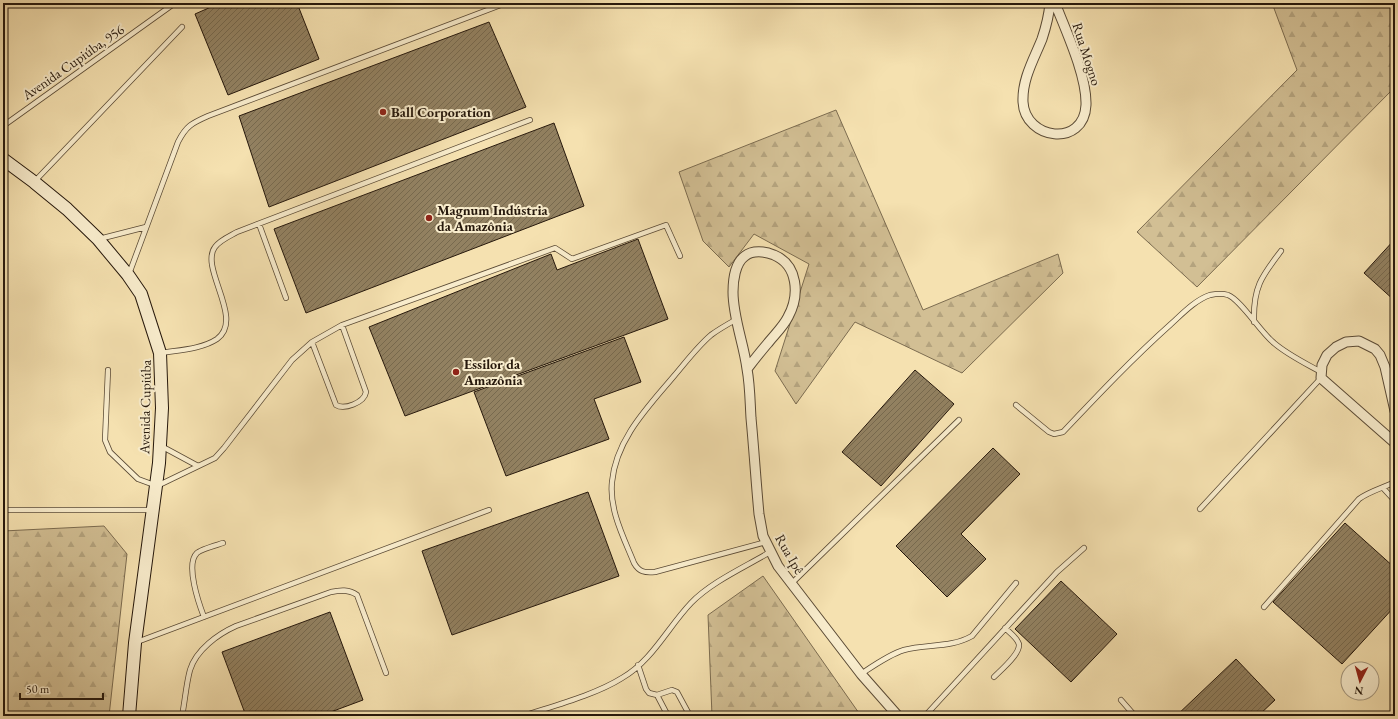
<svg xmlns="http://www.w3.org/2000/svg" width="1398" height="719" viewBox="0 0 1398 719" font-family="'EB Garamond',serif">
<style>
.forest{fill:url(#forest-firs);stroke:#7c6c50}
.building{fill:url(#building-hatch);stroke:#26180c}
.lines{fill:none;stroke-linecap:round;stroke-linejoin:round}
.lane-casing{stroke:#5a4a35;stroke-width:6}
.street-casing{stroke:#5a4a35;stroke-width:11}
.secondary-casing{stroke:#26180c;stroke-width:14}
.lane{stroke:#f8eccc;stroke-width:4.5}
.street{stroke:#f8eccc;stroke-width:9}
.secondary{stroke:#f8eccc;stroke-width:12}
.poi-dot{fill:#8f2418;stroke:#f8eccc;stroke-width:1.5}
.labels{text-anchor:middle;stroke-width:4;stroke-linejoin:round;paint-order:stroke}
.street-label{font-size:14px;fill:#26180c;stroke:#f8eccc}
.poi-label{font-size:14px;font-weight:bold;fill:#26180c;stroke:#f8eccc;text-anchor:start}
</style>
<defs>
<pattern id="forest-firs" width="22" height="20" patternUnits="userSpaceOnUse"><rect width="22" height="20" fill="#d2bf94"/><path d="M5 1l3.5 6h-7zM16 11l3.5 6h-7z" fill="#b4a37e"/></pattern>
<pattern id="building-hatch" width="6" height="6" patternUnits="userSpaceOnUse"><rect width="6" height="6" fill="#928161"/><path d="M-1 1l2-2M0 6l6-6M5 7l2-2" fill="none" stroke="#77694e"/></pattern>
</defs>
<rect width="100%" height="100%" fill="#f5e1b0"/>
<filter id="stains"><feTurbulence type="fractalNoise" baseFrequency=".005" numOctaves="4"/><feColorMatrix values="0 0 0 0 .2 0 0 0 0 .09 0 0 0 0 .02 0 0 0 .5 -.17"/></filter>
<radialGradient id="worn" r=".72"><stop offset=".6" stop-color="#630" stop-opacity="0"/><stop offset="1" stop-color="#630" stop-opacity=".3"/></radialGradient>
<path class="forest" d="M1272 3H1395V87L1197 287 1137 232 1297 70Z
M836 110 923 310 1058 254 1063 273 962 373 855 322 796 404 775 371 809 264 754 234 729 267 703 241 679 172Z
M104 526 127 554 109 716H3V531Z
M763 576 861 716H712L708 615Z"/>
<path class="building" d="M220 3H297L319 59 228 95 195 14Z
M489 22 526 107 269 207 239 116Z
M554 123 584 206 306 313 274 229Z
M638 239 668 319 405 416 369 327 551 254 557 270Z
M1395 239V301L1364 273Z
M624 337 641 382 594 399 609 439 506 476 474 392Z
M915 370 954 404 881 486 842 452Z
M993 448 1020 474 961 534 986 559 947 597 896 546Z
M588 492 619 576 452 635 422 551Z
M1345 523 1395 568V606L1342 664 1273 602Z
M1061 581 1117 634 1071 682 1015 629Z
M330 612 363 700 320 716H246L222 652Z
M1236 659 1275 700 1258 716H1176Z"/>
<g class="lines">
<defs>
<path id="lane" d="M3 126 175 3
M35 181 182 27
M259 224 286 298
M99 239 146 227
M129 274 178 142C186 126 192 123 208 116L506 3
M737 319C728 324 719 329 711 335 697 347 686 362 674 376 648 407 616 439 612 482 609 510 624 538 634 563 639 572 645 573 655 572L766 542
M1254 322C1253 288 1261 277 1281 251
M312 342 336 405C344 410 364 403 366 392L342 325
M161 353C179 350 202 349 217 339 245 319 199 268 215 247 220 240 230 236 237 232L530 120
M108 370 105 440 110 452 138 479 157 486 215 458 224 448 292 360 312 342 342 325 555 248 572 259 666 225 680 256
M1016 405 1049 432 1054 434 1063 432C1098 395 1133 358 1171 324 1182 314 1195 300 1210 295 1215 294 1222 293 1228 295 1241 300 1261 333 1274 343 1288 355 1305 363 1321 372
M161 446 198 466
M1383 488 1395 501
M1200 509 1321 378
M3 510H151
M791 584 959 420
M1264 607 1359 499C1370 491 1383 488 1395 482
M204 617C199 604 185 564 197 553 201 549 217 545 223 543
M137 642 489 510
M638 665 646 689 649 693 657 695 668 716
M861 674C873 666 890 654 904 650 927 644 951 648 972 636L1016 583
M994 677C1001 670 1024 651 1018 642 1016 637 1009 632 1005 628
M657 695 672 690 677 692 690 716
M1121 700 1135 716
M182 716C185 701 186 685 190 670 196 650 218 634 236 626L331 592C340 590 349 589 357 595L386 673
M523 716C553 706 595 695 622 678 652 661 668 627 691 603 711 582 745 567 770 552
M925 716 1057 572 1084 548"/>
<path id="street" d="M1050 3C1049 15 1046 27 1042 39 1034 59 1022 79 1023 102 1025 140 1084 148 1086 105 1087 76 1066 31 1055 3
M747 369C754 360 761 351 768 343 775 334 783 327 788 317 800 295 798 265 774 255 765 251 752 250 745 256 735 263 733 281 733 292 733 318 744 344 747 369 750 385 750 402 751 418 754 450 756 482 759 514L763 536 778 566 861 674 898 716
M1395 411 1385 367 1380 355 1375 349 1359 341 1346 342 1336 347 1327 355 1322 365 1321 378 1395 443"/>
<path id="secondary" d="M3 159 34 182 67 209 98 239 128 275 141 294 160 353 162 408 159 463 135 643 129 716"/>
</defs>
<use href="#lane" class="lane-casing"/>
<use href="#street" class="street-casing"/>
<use href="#secondary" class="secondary-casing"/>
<use href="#lane" class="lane"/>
<use href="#street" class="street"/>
<use href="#secondary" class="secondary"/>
</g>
<g class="poi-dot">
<circle cx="383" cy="112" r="4"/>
<circle cx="429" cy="218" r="4"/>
<circle cx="456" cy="372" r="4"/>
</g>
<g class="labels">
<g class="street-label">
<text transform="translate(1087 54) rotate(72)" y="5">Rua Mogno</text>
<text transform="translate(73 62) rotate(-35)" y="5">Avenida Cupiúba, 956</text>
<text transform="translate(145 407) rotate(-89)" y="5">Avenida Cupiúba</text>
<text transform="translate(790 554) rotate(60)" y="5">Rua Ipê</text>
</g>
<g class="poi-label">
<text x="391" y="117">Ball Corporation</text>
<text x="437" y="215">Magnum Indústria<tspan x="437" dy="16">da Amazônia</tspan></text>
<text x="464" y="369">Essilor da<tspan x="464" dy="16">Amazônia</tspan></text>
</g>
</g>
<rect width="1398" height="719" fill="none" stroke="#f5e1b0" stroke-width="16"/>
<rect x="4" y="4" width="1390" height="711" fill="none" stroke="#26180c" stroke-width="2"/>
<rect x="8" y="8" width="1382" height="703" fill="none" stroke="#26180c"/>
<g transform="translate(1360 681) rotate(186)"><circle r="19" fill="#f8eccc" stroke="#a4977f"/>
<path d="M0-3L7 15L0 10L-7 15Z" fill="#8f2418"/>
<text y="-6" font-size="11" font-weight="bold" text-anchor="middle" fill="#26180c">N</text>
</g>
<path d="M20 693v6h83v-6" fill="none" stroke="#26180c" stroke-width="2"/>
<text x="26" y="693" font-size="12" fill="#26180c" stroke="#f8eccc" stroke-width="3" paint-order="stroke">50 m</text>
<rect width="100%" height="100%" filter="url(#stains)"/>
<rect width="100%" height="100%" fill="url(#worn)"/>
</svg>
